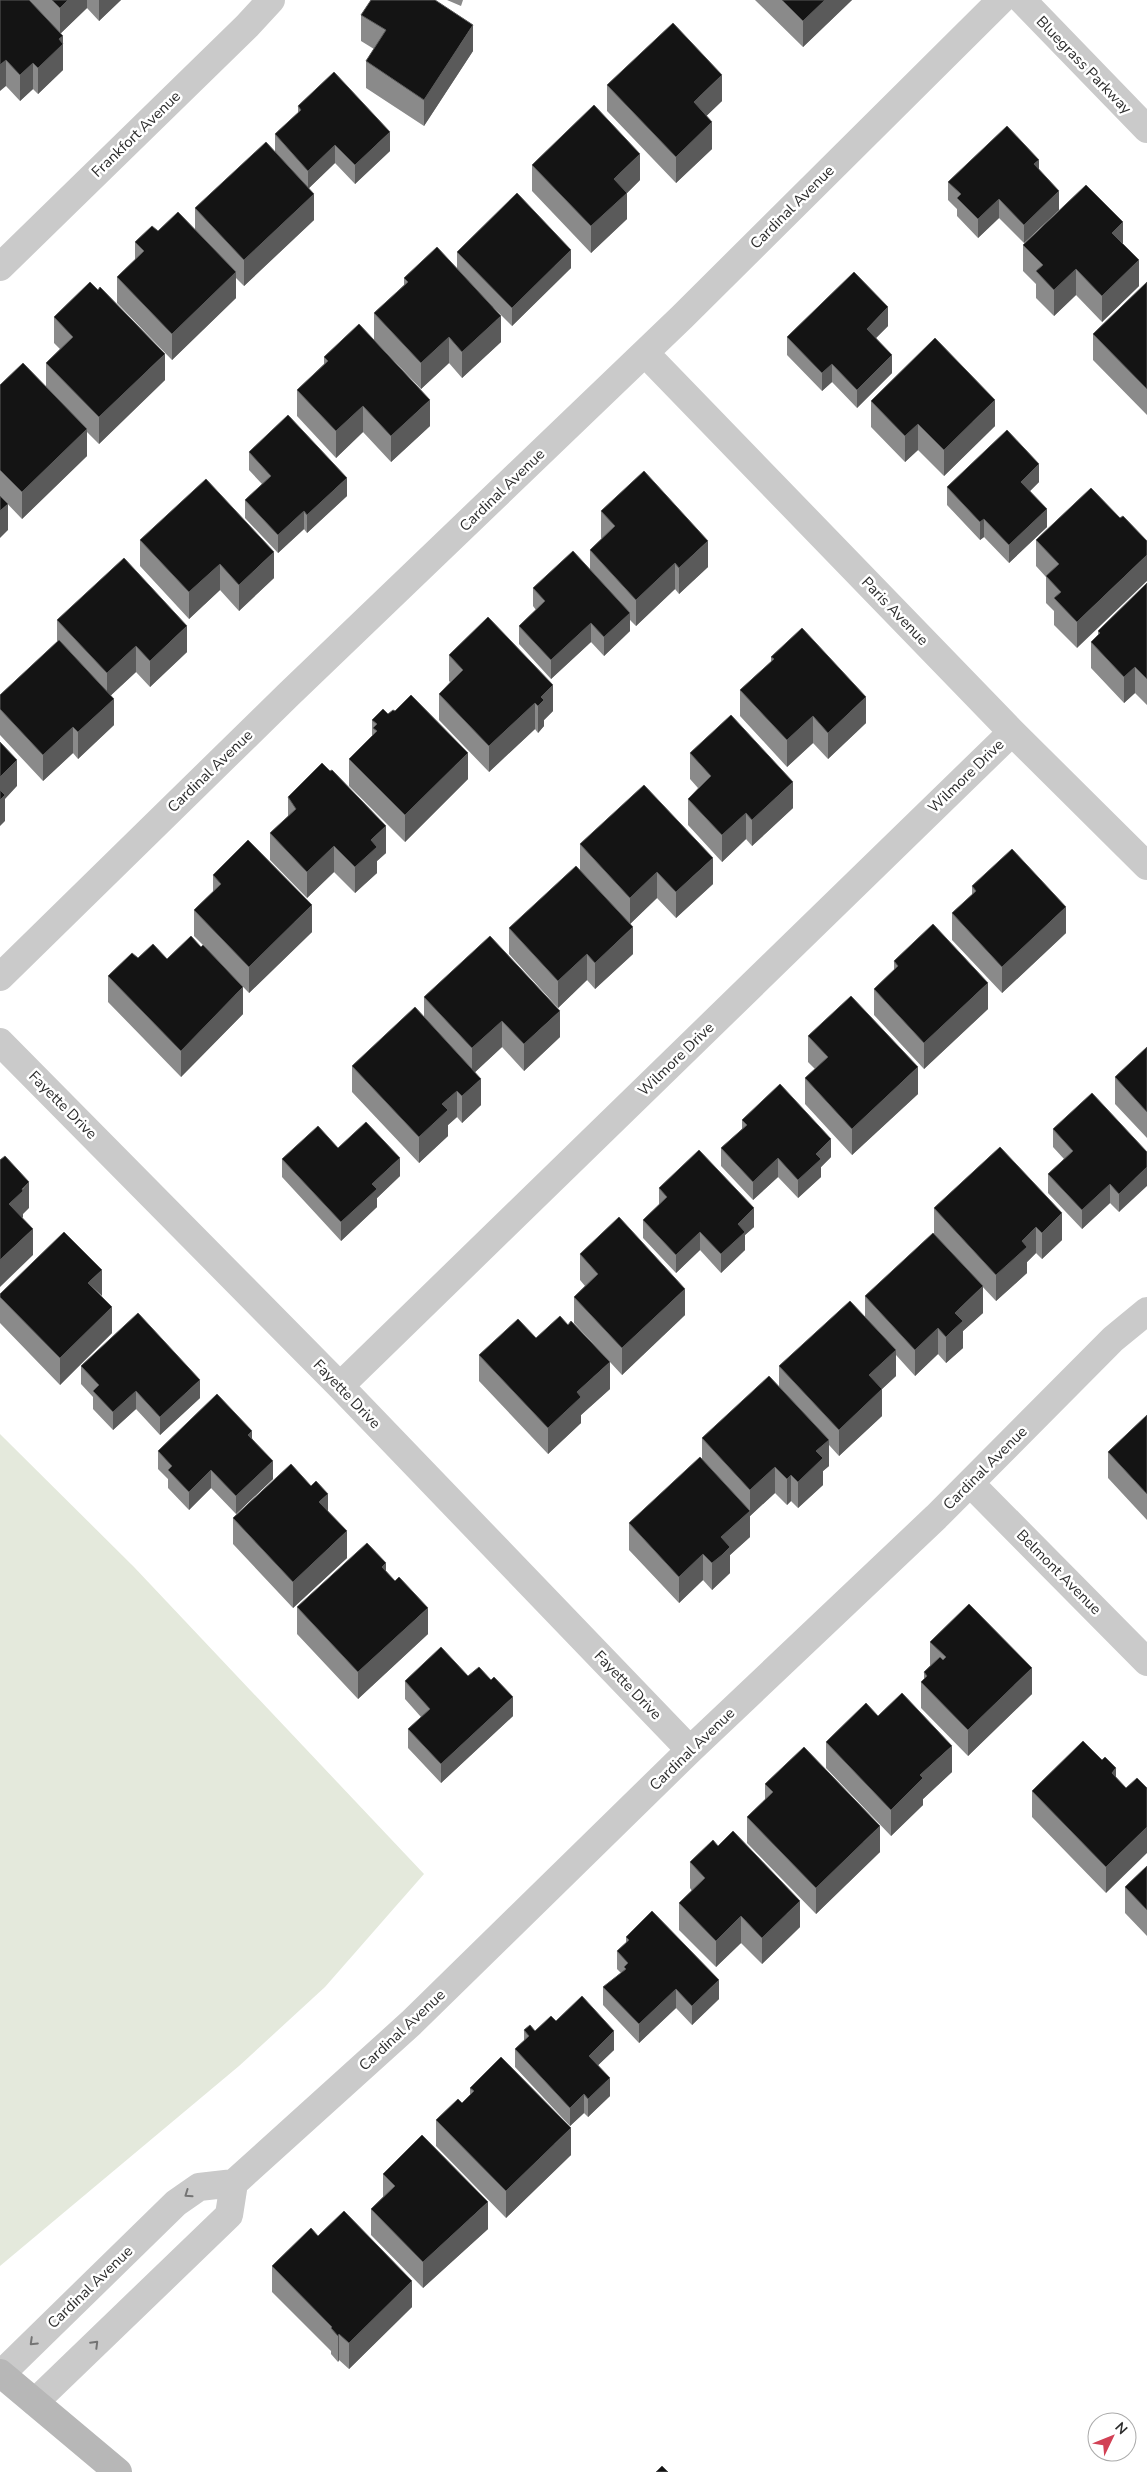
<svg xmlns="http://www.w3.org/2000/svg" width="1147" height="2472" viewBox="0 0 1147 2472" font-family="'Nunito Sans',sans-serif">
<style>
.green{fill:#e4e9dc}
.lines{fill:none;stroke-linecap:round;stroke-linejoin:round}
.street{stroke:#cacaca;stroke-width:28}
.secondary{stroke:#b7b7b7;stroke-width:28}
.wall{fill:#8a8a8a}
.shaded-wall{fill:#5a5a5a}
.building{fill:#141414;stroke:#5a5a5a}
.oneway{stroke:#747474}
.labels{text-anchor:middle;stroke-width:5;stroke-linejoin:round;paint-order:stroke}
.street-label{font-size:15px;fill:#2d2d2d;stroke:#fff}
</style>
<rect width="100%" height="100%" fill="#fff"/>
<path class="green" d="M0 1434 134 1567 424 1874 325 1987 239 2066 0 2266Z"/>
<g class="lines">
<path class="street" d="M1022 0 1147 129
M0 267 247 26 271 0
M645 353 1012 732 1147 866
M0 977 288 695 682 317 1001 0
M0 1042 340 1386 690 1750
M340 1386 1012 732
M970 1483 1147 1662
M1 2374 176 2203 199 2187 234 2183 411 2023 690 1750 936 1517 1113 1339 1147 1311
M35 2402 229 2215 234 2183"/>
<path class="secondary" d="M0 2373 118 2472"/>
</g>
<path class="wall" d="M0 0H121L99 21 87 8 61 33 63 43V70L38 94 33 89 20 101 6 86Z
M447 0H463L461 6Z
M755 0H852L803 47Z
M361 15 473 51 424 126 366 88V61L374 49 361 41Z
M607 85 722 101 706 116 712 149 676 183 607 111Z
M298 106 390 151 355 184 335 163 309 188 314 220 244 286 236 278V298L172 360 117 303V277L135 260V242L158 231 195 230V208L275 152V134L298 113Z
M532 165 640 180 627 193V219L591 253 532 191Z
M1039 170 1059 210 1024 243 999 218 978 238 957 216V209L948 200V182Z
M1123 244 1139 286 1102 322 1076 295 1054 316 1036 298V284L1023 271V245Z
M457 252 571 268 512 326 493 307 501 342 462 378 449 363 421 389 374 340V313L404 285V278L457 268Z
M1147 282V415L1093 360V334Z
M54 317 165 380 99 444 87 432V456L22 519 0 496V385L46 386V363L60 349 54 343Z
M888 326 876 338 892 373 857 408 832 382 822 391 787 355V337Z
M324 357 430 426 391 462 363 432 336 458 297 416V390L324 364Z
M871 401 995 426 944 476 918 450 905 462 871 427Z
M249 452 347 496 307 533 304 529 278 553 245 518V500L262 484 249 470Z
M1039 482 1030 491 1047 527 1009 563 984 537 980 540 947 505V487Z
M1091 488 1077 648 1054 625V611L1046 603V577L1036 566V540Z
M601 511 708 567 679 594 675 589 636 626 630 620V631L604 656 591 642 551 679 519 644V626L536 610 533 606V588L590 569V550L602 539 601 538Z
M140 540 274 578 239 611 220 590 189 619 140 566Z
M1147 583V705L1135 693 1124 703 1091 668V642L1098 635V631Z
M57 620 187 652 150 687 136 672 110 696 114 725 78 759 73 753 43 781 0 735V695L57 642Z
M449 655 553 711 544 720V726L538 733 535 729 489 772 439 720V694L450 682 449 681Z
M771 657 866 723 828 759 813 743 787 767 740 716V690L771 662Z
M395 711 468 779 405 842 349 786V759L372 736V720L388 714Z
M690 753 793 808 752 846 746 839 722 862 688 825V799L698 788 690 779Z
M288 797 386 853 377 861V873L355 893 334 872 307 898 270 860V833L288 817Z
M580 844 713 884 676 918 657 898 630 924 580 871Z
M213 875 312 932 249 993 220 963 243 1014 181 1077 108 1002V976L138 958 167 959 201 947 203 945 194 936V910L213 892Z
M972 886 1066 933 1002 993 952 940V913L972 895Z
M509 928 633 954 595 989 587 980 558 1008 509 954Z
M894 961 988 1009 924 1069 874 1015V989L894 970Z
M424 997 560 1037 524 1071 502 1047 475 1072 481 1105 462 1123 457 1117 448 1125V1136L419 1163 352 1092V1066L424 1018Z
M808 1036 918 1094 852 1155 805 1104V1078L815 1069 808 1062Z
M1147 1047V1138L1115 1104V1077Z
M742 1120 831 1157 821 1167V1177L798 1198 778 1177 753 1200 721 1166V1148L742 1129Z
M1053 1129 1147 1152 1119 1212 1110 1203 1082 1229 1048 1193V1174L1064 1159 1053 1147Z
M1000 1147 1062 1240 1042 1259 1036 1253 1027 1262V1273L996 1301 934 1235V1208Z
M338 1148 400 1176 377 1198V1207L341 1241 282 1177V1159Z
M659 1188 754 1227 745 1235V1250L721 1273 700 1250 676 1273 643 1238V1220L659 1205Z
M580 1254 685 1315 622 1375 574 1323V1297L585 1286 580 1280Z
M0 1294 102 1296 112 1333 60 1385 0 1323Z
M865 1296 983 1313 963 1331V1348L946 1363 938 1354 915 1376 896 1355V1376L882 1389V1416L839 1456 829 1445V1466L823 1471V1485L798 1508 791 1501 787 1505 775 1493 750 1516V1515V1537L730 1555V1573L712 1590 703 1580 679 1603 629 1550V1523L702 1460V1438L779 1387V1366L865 1317Z
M536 1338 610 1389 581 1415V1423L548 1454 479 1381V1355Z
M81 1366 200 1398 160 1435 136 1409 113 1430 93 1409V1397L81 1384Z
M1147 1415V1520L1108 1478V1452Z
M252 1438 273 1479 236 1514 211 1488 189 1510 168 1488V1479L158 1469V1451Z
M233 1518 347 1558 293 1608 233 1544Z
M386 1571 428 1634 358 1699 297 1634V1607Z
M930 1642 1032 1694 968 1756 921 1708V1682L924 1679V1672L930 1666Z
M468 1676 513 1716 441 1783 408 1748V1729L421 1717 405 1699V1681Z
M878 1716 952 1772 923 1799V1805L891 1836 826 1768V1742Z
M1116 1778 1126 1788 1106 1893 1032 1817V1791Z
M765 1784 880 1852 816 1914 747 1843V1817L765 1800Z
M718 1846 800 1927 762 1964 741 1943 716 1967 679 1930V1903L692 1891 690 1888V1862Z
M1147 1866V1936L1125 1913V1887Z
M626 1937 719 1999 692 2025 676 2008 639 2043 603 2005V1987L621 1973 617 1969V1951L626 1944Z
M556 2021 614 2050 598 2065 610 2096 588 2117 584 2113 570 2126 515 2067V2049L524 2041V2030L535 2031Z
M470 2088 571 2155 506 2218 436 2146V2120L462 2103 470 2095Z
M383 2174 488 2229 423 2288 371 2235V2209L383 2197Z
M318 2236 412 2307 349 2369 339 2360 338 2362 331 2354V2351L272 2292V2266Z"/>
<path class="shaded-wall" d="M68 0H87V8L60 34V8Z
M99 0H121L99 21Z
M825 0H852L803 47V21Z
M473 25V51L424 126V100Z
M63 36V45V44V70L38 94V68L59 39Z
M6 60V86L0 91V65Z
M33 63V89L20 101V75Z
M722 75V101L694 128V102Z
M712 122V149L676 183V157Z
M390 132V151L355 184V165Z
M335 145V163L308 189V171Z
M640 154V180L627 193V219L591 253V226L614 179Z
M1039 160V178L1034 164Z
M1059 191V210L1024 243V225Z
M314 194V220L244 286V260Z
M999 199V218L978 238V219Z
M1123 222V249L1112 233Z
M571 250V268L512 326V308Z
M1139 260V286L1102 322V296Z
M1076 269V295L1054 316V290Z
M236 272V298L172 360V334Z
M888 307V326L867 347V329Z
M501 316V342L462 378V352Z
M449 337V363L421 389V363Z
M165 354V380L99 444V417Z
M892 355V373L857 408V390Z
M832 364V382L822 391V373Z
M430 400V426L391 462V436Z
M995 400V426L944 476V450Z
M363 406V432L336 458V431Z
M918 424V450L905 462V436Z
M87 429V456L22 519V492Z
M1039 464V482L1021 500V482Z
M347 478V496L307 533V515Z
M8 504V530L0 538V511Z
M1047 509V527L1009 563V545Z
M304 511V529L278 553V535Z
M984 519V537L980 540V522Z
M708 541V567L679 594V568Z
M274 552V578L239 611V585Z
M1147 555V581L1077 648V622Z
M675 563V589L636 626V600Z
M220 564V590L189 619V592Z
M630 613V631L604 656V637Z
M591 623V642L551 679V660Z
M187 626V652L150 687V661Z
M136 646V672L107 699V673Z
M1135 667V693L1124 703V677Z
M553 685V711L544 720V726L538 733V706L541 697Z
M866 697V723L828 759V733Z
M114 699V725L78 759V732Z
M535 703V729L489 772V746Z
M813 716V743L787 767V740Z
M73 727V753L43 781V755Z
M468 753V779L405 842V815Z
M17 760V786L5 799V821L0 826V777Z
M793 782V808L752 846V820Z
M746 813V839L722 862V835Z
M386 826V853L377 861V873L355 893V867L371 840Z
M334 846V872L307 898V872Z
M713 858V884L676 918V892Z
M657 872V898L630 924V898Z
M312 905V932L249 993V967Z
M1066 907V933L1002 993V967Z
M633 927V954L595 989V963Z
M587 954V980L558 1008V981Z
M988 983V1009L924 1069V1043Z
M243 987V1014L181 1077V1051Z
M560 1011V1037L524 1071V1044Z
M502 1021V1047L472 1075V1048Z
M918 1067V1094L852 1155V1129Z
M481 1079V1105L462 1123V1096Z
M457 1091V1117L448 1125V1136L419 1163V1137L442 1104Z
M831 1139V1157L821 1167V1177L798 1198V1180L816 1154Z
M400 1158V1176L377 1198V1207L341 1241V1222L372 1184Z
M778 1158V1177L753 1200V1182Z
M1147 1167V1186L1119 1212V1194Z
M29 1182V1208L23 1214V1217L9 1231V1204Z
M1110 1184V1203L1082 1229V1210Z
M754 1208V1227L745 1235V1250L721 1273V1254L738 1224Z
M1062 1213V1240L1042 1259V1233Z
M1036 1227V1253L1027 1262V1273L996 1301V1275L1022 1241Z
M33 1229V1255L0 1287V1260Z
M700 1232V1250L676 1273V1255Z
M102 1270V1296L88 1283Z
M983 1286V1313L963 1331V1348L946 1363V1337L955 1313Z
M685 1289V1315L622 1375V1348Z
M112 1307V1333L60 1385V1358Z
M938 1328V1354L915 1376V1350Z
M896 1350V1376L869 1401V1375Z
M610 1362V1389L581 1415V1423L548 1454V1428L577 1392Z
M200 1380V1398L160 1435V1417Z
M882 1389V1416L839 1456V1430Z
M136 1391V1409L113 1430V1412Z
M252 1431V1449L248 1435Z
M829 1440V1466L823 1471V1485L798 1508V1482L816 1451Z
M273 1461V1479L236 1514V1496Z
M775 1467V1493L750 1516V1490Z
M211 1470V1488L189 1510V1492Z
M791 1475V1501L787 1505V1479Z
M328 1494V1520L319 1502Z
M750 1511V1537L730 1555V1573L712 1590V1563L721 1537Z
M347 1531V1558L293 1608V1582Z
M703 1554V1580L679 1603V1577Z
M386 1563V1589L382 1567Z
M428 1608V1634L358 1699V1672Z
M1032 1668V1694L968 1756V1730Z
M513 1697V1716L441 1783V1764Z
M952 1746V1772L923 1799V1805L891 1836V1810L920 1775Z
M1116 1768V1795L1112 1773Z
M880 1826V1852L816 1914V1888Z
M1147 1827V1853L1106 1893V1867Z
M800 1901V1927L762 1964V1938Z
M741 1916V1943L716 1967V1941Z
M719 1980V1999L692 2025V2006Z
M676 1989V2008L639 2043V2024Z
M614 2031V2050L589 2074V2056Z
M610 2078V2096L588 2117V2099Z
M584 2094V2113L570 2126V2108Z
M571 2128V2155L506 2218V2191Z
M488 2202V2229L423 2288V2262Z
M412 2281V2307L349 2369V2343Z
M339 2334V2360L338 2362V2336Z"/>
<path class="building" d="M0 0H29L63 36 59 39 63 44 38 68 33 63 20 75 6 60 0 65Z
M52 0H68L60 8Z
M371 0H435L473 25 424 100 366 61 386 30 361 15Z
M782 0H825L803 21Z
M673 23 722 75 694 102 712 122 676 157 607 85Z
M334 72 390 132 355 165 335 145 308 171 275 134 301 110 298 106Z
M594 105 640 154 614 179 627 193 591 226 532 165Z
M1007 126 1039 160 1034 164 1059 191 1024 225 999 199 978 219 957 198 961 194 948 182Z
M266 142 314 194 244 260 195 208Z
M1086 185 1123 222 1112 233 1139 260 1102 296 1076 269 1054 290 1036 271 1043 265 1023 245Z
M517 193 571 250 512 308 457 252Z
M178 212 236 272 172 334 117 277 144 251 135 242 152 226 158 231Z
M437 247 501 316 462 352 449 337 421 363 374 313 408 282 404 278Z
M854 272 888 307 867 329 892 355 857 390 832 364 822 373 787 337Z
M90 282 98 290 100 287 165 354 99 417 46 363 73 337 54 317Z
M1147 282V389L1093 334Z
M359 324 430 400 391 436 363 406 336 431 297 390 328 361 324 357Z
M935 338 995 400 944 450 918 424 905 436 871 401Z
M23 363 87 429 22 492 0 470V385Z
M288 415 347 478 307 515 304 511 278 535 245 500 271 476 249 452Z
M1007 430 1039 464 1021 482 1047 509 1009 545 984 519 980 522 947 487Z
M644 471 708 541 679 568 675 563 636 600 590 550 615 526 601 511Z
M206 479 274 552 239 585 220 564 189 592 140 540Z
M1091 488 1120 518 1123 516 1147 541V555L1077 622 1054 598 1061 592 1046 576 1059 564 1036 540Z
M0 496 8 504 0 511Z
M573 551 630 613 604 637 591 623 551 660 519 626 545 601 533 588Z
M124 558 187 626 150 661 136 646 107 673 57 620Z
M1147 583V679L1135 667 1124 677 1091 642 1100 633 1098 631Z
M488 617 553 685 541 697 544 700 538 706 535 703 489 746 439 694 463 670 449 655Z
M802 628 866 697 828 733 813 716 787 740 740 690 774 659 771 657Z
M59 640 114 699 78 732 73 727 43 755 0 709V695Z
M411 695 468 753 405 815 349 759 377 731 373 728 377 724 372 720 383 709 388 714 393 710 395 711Z
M731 715 793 782 752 820 746 813 722 835 688 799 711 776 690 753Z
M0 742 17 760 0 777Z
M322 763 330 771 332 770 386 826 371 840 377 847 355 867 334 846 307 872 270 833 296 809 288 797Z
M644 785 713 858 676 892 657 872 630 898 580 844Z
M0 790 5 795 0 800Z
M248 840 312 905 249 967 194 910 221 884 213 875Z
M1012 849 1066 907 1002 967 952 913 976 891 972 886Z
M576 866 633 927 595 963 587 954 558 981 509 928Z
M933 924 988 983 924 1043 874 989 898 966 894 961Z
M191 936 201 947 203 945 243 987 181 1051 108 976 132 953 138 958 153 944 167 959Z
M490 936 560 1011 524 1044 502 1021 472 1048 424 997Z
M851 996 918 1067 852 1129 805 1078 828 1057 808 1036Z
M415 1007 481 1079 462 1096 457 1091 442 1104 448 1110 419 1137 352 1066Z
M1147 1047V1112L1115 1077Z
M780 1084 831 1139 816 1154 821 1159 798 1180 778 1158 753 1182 721 1148 747 1125 742 1120Z
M1092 1093 1147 1152V1167L1119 1194 1110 1184 1082 1210 1048 1174 1073 1151 1053 1129Z
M366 1122 400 1158 372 1184 377 1189 341 1222 282 1159 318 1126 338 1148Z
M1000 1147 1062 1213 1042 1233 1036 1227 1022 1241 1027 1247 996 1275 934 1208Z
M699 1150 754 1208 738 1224 745 1232 721 1254 700 1232 676 1255 643 1220 667 1197 659 1188Z
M5 1156 29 1182 22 1189 23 1191 9 1204 33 1229 0 1260V1160Z
M619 1217 685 1289 622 1348 574 1297 598 1274 580 1254Z
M64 1232 102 1270 88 1283 112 1307 60 1358 0 1297V1294Z
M933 1233 983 1286 955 1313 963 1321 952 1331 946 1337 938 1328 915 1350 865 1296Z
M850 1301 896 1350 869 1375 882 1389 839 1430 779 1366Z
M138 1313 200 1380 160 1417 136 1391 113 1412 93 1391 99 1385 81 1366Z
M560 1316 568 1325 571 1321 610 1362 577 1392 581 1397 548 1428 479 1355 518 1319 536 1338Z
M769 1376 829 1440 816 1451 823 1458 798 1482 791 1475 787 1479 775 1467 750 1490 702 1438Z
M217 1394 252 1431 248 1435 273 1461 236 1496 211 1470 189 1492 168 1470 172 1466 158 1451Z
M1147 1415V1494L1108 1452Z
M700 1457 750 1511 721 1537 730 1547 722 1555 712 1563 703 1554 679 1577 629 1523Z
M291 1464 311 1486 316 1481 328 1494 319 1502 347 1531 293 1582 233 1518Z
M367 1543 386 1563 382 1567 395 1581 399 1577 428 1608 358 1672 297 1607Z
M969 1604 1032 1668 968 1730 921 1682 927 1676 924 1672 940 1657 943 1660 946 1657 930 1642Z
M441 1647 468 1676 479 1667 491 1680 494 1677 513 1697 441 1764 408 1729 430 1709 405 1681Z
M902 1693 952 1746 920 1775 923 1778 891 1810 826 1742 866 1703 878 1716Z
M1083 1741 1102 1760 1105 1757 1116 1768 1112 1773 1126 1788 1137 1778 1147 1788V1827L1106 1867 1032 1791Z
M804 1747 880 1826 816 1888 747 1817 773 1792 765 1784Z
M733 1831 800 1901 762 1938 741 1916 716 1941 679 1903 705 1878 690 1862 713 1840 718 1846Z
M1147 1866V1910L1125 1887Z
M652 1911 719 1980 692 2006 676 1989 639 2024 603 1987 626 1969 624 1967 628 1963 617 1951 629 1940 626 1937Z
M582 1996 614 2031 589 2056 610 2078 588 2099 584 2094 570 2108 515 2049 529 2036 524 2030 530 2025 535 2031 551 2016 556 2021Z
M501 2057 571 2128 506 2191 436 2120 458 2099 462 2103 474 2091 470 2088Z
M422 2135 488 2202 423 2262 371 2209 395 2186 383 2174Z
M344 2211 412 2281 349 2343 339 2334 338 2336 331 2328 332 2327 272 2266 311 2228 318 2236Z
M662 2466 668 2472H656Z"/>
<defs><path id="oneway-chevron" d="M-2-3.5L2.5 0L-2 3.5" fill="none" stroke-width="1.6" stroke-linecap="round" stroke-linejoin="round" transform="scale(1.25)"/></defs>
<g class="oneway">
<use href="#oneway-chevron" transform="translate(188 2194) rotate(145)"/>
<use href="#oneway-chevron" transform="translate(33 2342) rotate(136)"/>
<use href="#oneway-chevron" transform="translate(95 2344) rotate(-45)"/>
</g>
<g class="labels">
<g class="street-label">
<text transform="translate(1084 65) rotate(46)" y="5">Bluegrass Parkway</text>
<text transform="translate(136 134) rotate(-44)" y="5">Frankfort Avenue</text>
<text transform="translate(792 207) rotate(-45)" y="5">Cardinal Avenue</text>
<text transform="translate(502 490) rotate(-44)" y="5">Cardinal Avenue</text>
<text transform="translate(895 611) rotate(46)" y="5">Paris Avenue</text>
<text transform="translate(210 771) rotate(-44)" y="5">Cardinal Avenue</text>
<text transform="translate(966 776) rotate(-44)" y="5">Wilmore Drive</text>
<text transform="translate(676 1059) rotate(-44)" y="5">Wilmore Drive</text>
<text transform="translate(63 1105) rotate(45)" y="5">Fayette Drive</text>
<text transform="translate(347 1394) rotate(46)" y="5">Fayette Drive</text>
<text transform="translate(985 1468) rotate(-45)" y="5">Cardinal Avenue</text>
<text transform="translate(1059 1572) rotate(45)" y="5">Belmont Avenue</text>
<text transform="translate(628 1685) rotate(46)" y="5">Fayette Drive</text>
<text transform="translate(692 1749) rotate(-44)" y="5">Cardinal Avenue</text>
<text transform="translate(402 2030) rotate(-43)" y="5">Cardinal Avenue</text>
<text transform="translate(90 2287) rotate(-44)" y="5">Cardinal Avenue</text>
</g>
</g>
<g transform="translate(1112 2437) rotate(47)"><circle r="24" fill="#ffffff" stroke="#ababab"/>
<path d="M0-4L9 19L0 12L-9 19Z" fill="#d24155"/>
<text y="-8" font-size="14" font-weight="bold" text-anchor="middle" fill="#2d2d2d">N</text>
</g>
</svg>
